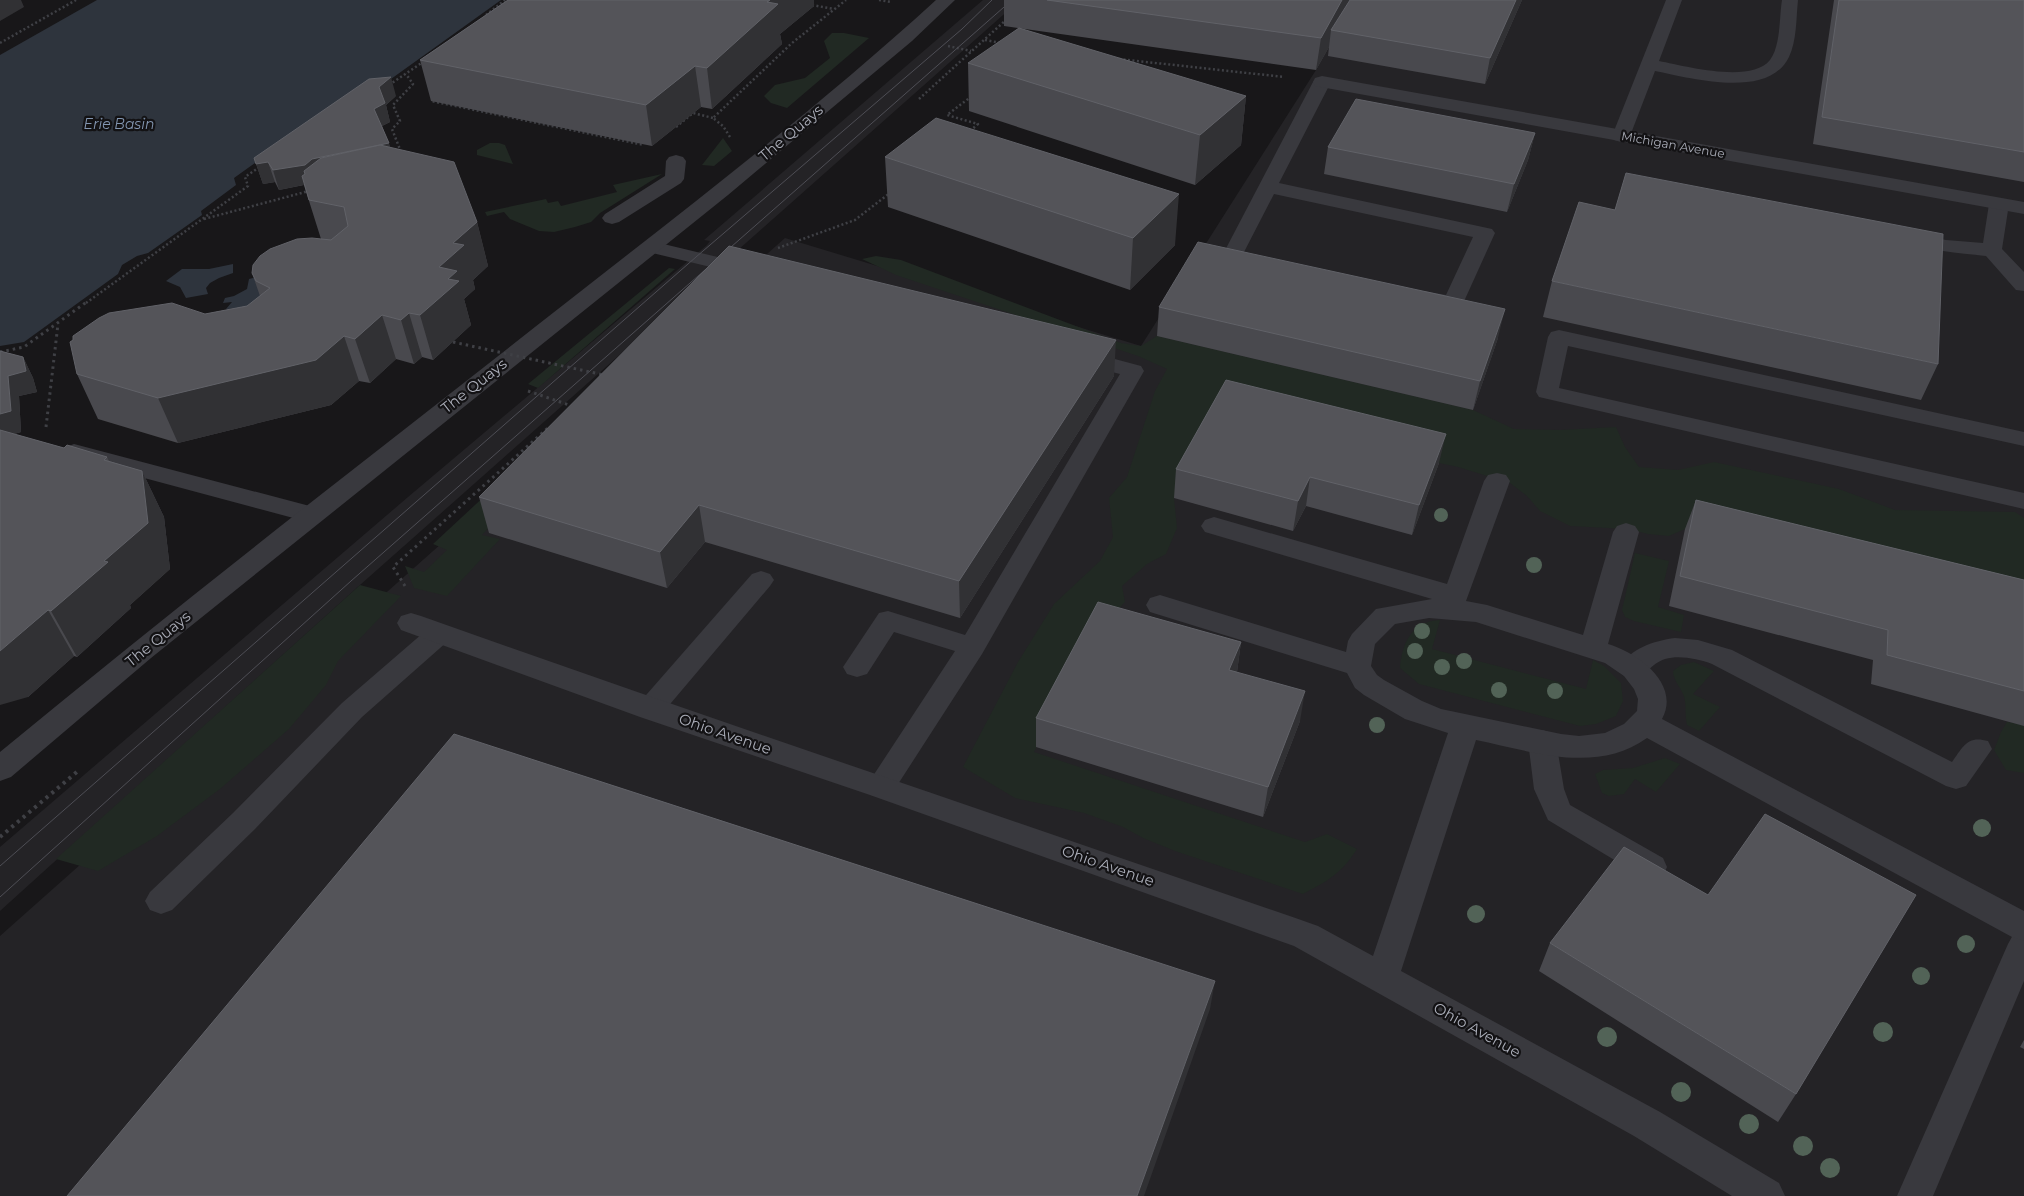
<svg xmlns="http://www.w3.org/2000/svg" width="2024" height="1196" viewBox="0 0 2024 1196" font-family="Montserrat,sans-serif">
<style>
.built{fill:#242326}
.green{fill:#212923}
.water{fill:#2e343d}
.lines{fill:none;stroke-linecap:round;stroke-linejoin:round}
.path-far2{stroke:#3f4045;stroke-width:2.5;stroke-dasharray:2 2.5;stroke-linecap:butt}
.path-far1{stroke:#3f4045;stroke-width:3;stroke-dasharray:2.5 4;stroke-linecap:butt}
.path{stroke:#3f4045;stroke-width:4;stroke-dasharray:3 4.5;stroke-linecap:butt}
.lane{fill:#39393e;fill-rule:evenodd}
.street{fill:#39393e;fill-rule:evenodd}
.tram{stroke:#4e4e55;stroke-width:1}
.path-bridge{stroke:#3f4045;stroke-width:3;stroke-dasharray:2.5 4;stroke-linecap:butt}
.tree{fill:#526357}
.wall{fill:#49494e}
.shaded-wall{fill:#313134}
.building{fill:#545459;stroke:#616268}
.labels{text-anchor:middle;stroke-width:4.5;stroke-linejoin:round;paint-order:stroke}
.far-street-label{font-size:12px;fill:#aaadb8;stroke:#131214}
.far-water-label{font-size:14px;font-style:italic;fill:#8396b1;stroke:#131214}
.street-label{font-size:15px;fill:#aaadb8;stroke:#131214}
</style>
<rect width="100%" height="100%" fill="#181719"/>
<path class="built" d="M983 0H1020L360 585 0 911V847L408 497 707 245 710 241 704 240Z
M1355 0H2024V1196H0V936L785 238 1141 346 1316 70Z"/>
<path class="green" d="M832 33H844L869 38 787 108 771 103 764 96 775 85 805 78 830 58 824 41Z
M723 138 732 151 714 166 702 165Z
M490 143H499L505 145 513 164 477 155V150Z
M662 174 600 213 591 222 575 227 554 232 539 231 510 219 504 212 487 216 485 212 546 199 548 203 558 201 561 206 617 192 613 185Z
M876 256 901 260 1121 343 1141 346 1157 336 1473 410 1514 429 1560 430 1616 427 1625 447 1639 467 1678 470 1714 462 1839 489 1895 510 2015 512 2024 518V661L1685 529 1669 536 1648 534 1628 529 1570 526 1540 511 1527 496 1510 483 1458 467 1439 463 1174 498 1177 528 1166 554 1147 564 1122 586 1125 602 1096 632 1034 752 1305 842 1327 834 1357 849C1342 873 1328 881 1303 894L1175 851 1143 838 1123 827 1084 813 1015 798 963 767 1018 662 1054 604 1100 561 1113 537 1109 498 1127 477 1155 391 1167 369 1138 356 896 275 862 259Z
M669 268 675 269 538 388 528 384Z
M531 453 552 459 482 535 500 539 447 596 414 588 405 566 424 572 447 550 433 544Z
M1635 553 1669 561 1658 607 1684 615 1681 632 1634 621 1625 617 1622 610Z
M360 585 401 596 338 661 326 685 289 729 220 789 157 836 98 871 56 859Z
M1440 620 1432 649 1586 689 1593 660 1604 666 1621 683 1623 701 1616 716 1596 724 1580 726 1419 684 1400 668C1402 643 1412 621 1440 620Z
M1694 662 1714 671 1693 694 1720 707 1699 731 1687 725C1685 716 1686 709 1685 701 1684 690 1673 682 1673 671L1681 665Z
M2007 722 2024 725V773L2006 770 1994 750 2001 732Z
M1665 758 1680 764 1656 792 1635 779 1624 794 1609 796 1602 793 1595 774 1603 770 1633 768Z"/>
<path class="water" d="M97 0H501L384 84 362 87 234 178 236 185 201 211 202 215 148 253 137 256 122 265 118 274 24 342 0 346V55Z
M233 264V273L219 278 210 283 206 288 208 294 186 298 180 287 166 281 182 269H209Z
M257 277 282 288 254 308 226 309 232 302 223 303 225 298 234 296 247 289 249 279Z"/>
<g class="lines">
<path class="path-far2" d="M879 0 891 2
M812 5 834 9
M486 15 505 0
M985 40 1001 43
M0 43 76 0
M948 46 971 51
M1119 59 1284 77
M389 85 423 62
M433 99 431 101 644 145
M919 99 1007 19
M676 127 693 113 713 118
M970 131 978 124 947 115 972 96
M730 137 723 126 713 118 792 43 846 0
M401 152 392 129 400 121 393 105 413 84 406 74
M204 219 309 191
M778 248 855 220 890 193
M86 303 248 186 245 177 261 166"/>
<path class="path-far1" d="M0 352 24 347 88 301
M528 391 572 406
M46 427 58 324
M405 586 393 567 550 426"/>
<path class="path" d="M0 837 78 771"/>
<path class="lane" d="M1666 0H1682L1659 61C1685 66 1751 84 1770 60 1781 45 1779 18 1782 0H1798C1796 19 1797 40 1789 57 1768 100 1691 78 1655 71L1630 136 1628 140 1621 142 1614 140 1612 136Z
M1322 77 1328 78 1331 82 1279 183 1492 229 1495 233 1461 308C1447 311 1430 305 1416 302L1413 297 1416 292 1424 291 1446 295 1473 237 1274 194 1243 254 1263 259 1266 263 1263 267C1251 271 1236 266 1224 262L1221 258 1313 82 1316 78Z
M676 155 683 157 686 161 684 179 681 183 619 222 612 224 605 222 602 218 605 214 665 176 666 161 669 157Z
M1999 198 2006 200 2009 204 2002 249 2024 272V291L2016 290 1986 256C1957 253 1929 250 1901 243L1898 239 1901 235 1908 233 1946 240 1983 243 1989 204 1992 200Z
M651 241 755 266 758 270 755 274 748 276 644 251 641 247 644 243Z
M1559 330 2024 432V446L1568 346 1559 388 2024 493V509L1539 397 1536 392 1548 337 1551 332Z
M1081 350 1141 366 1144 371 982 654 891 795 881 798 871 795 866 787 871 779 955 651 894 632 867 674 857 677 847 674 843 667 879 613 888 611 965 635 1120 374 1073 362 1070 357 1073 352Z
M74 444 321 509 324 515 321 521 312 523 66 457 62 452 66 447Z
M761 571 770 574 774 580 770 586 660 716 650 719 640 716 636 709 640 702 752 574Z
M439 624 448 627 452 634 448 641 362 717 255 829 172 910 161 914 150 910 145 901 150 892 233 813 342 703 430 627Z
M1675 638 1698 640 1732 650 1952 762C1963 747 1967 735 1988 741L1992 749 1966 786 1956 789 1946 786 1712 664C1698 659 1680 655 1665 659 1647 665 1646 682 1623 675L1619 668C1631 648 1653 641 1675 638Z
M1542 730 1552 733 1556 741 1564 789 1570 805 1663 858 1667 867 1663 876 1652 879 1641 876 1548 820 1534 789 1528 741 1532 733Z
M2024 931V981L1933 1196H1897L2008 944 2013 935Z"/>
<path class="street" d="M936 0H955L912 41 728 195 151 658 11 777 0 781V752C186 598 377 451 567 302 692 204 819 107 936 0Z
M1322 76 2024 202V214L1315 86 1313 82 1315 78Z
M1497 473 1506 475 1510 481 1466 601 1487 605 1583 635 1613 532 1617 526 1626 523 1635 526 1639 532 1608 644C1638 653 1681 684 1662 719L2024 911V941L2012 937 1647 738C1596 775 1531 751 1476 740L1401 971 1660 1112 1779 1183 1785 1196H1732L1634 1136 1294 946 870 795 640 717 401 630 397 623 401 616 411 613 421 616C719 722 1019 822 1318 926L1373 956 1448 733 1405 719 1364 695 1355 688 1347 673 1150 612 1146 605 1150 598 1160 595 1346 652 1348 641 1352 634 1376 609 1432 599 1205 532 1201 526 1205 520 1214 517 1447 584 1484 481 1488 475ZM1429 618 1476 622 1605 663 1624 676 1634 689 1638 699 1637 711 1624 724 1605 733 1579 736 1561 734 1441 709 1422 701 1384 680 1377 675 1371 666 1375 644 1395 624Z"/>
<path class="tram" d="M0 866 696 257 962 29 992 0
M0 897 351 581 1012 0"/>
<path class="path-bridge" d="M453 342 604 375"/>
</g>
<g class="tree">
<circle cx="1441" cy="515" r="7"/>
<circle cx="1534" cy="565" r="8"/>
<circle cx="1422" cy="631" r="8"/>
<circle cx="1415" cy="651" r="8"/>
<circle cx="1464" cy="661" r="8"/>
<circle cx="1442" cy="667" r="8"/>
<circle cx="1499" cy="690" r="8"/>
<circle cx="1555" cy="691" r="8"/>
<circle cx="1377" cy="725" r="8"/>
<circle cx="1982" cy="828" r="9"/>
<circle cx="1476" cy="914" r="9"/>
<circle cx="1966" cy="944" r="9"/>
<circle cx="1921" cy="976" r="9"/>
<circle cx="1883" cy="1032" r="10"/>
<circle cx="1607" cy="1037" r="10"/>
<circle cx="1681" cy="1092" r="10"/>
<circle cx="1749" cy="1124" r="10"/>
<circle cx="1803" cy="1146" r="10"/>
<circle cx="1830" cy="1168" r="10"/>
</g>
<path class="wall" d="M508 0H814V6L780 34 782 44 712 109 701 107 652 146 431 101 420 60Z
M1004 0H1522L1485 84 1328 56 1329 47 1316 70 1004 26Z
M1834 0H2024V182L1813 144Z
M968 63 1246 96 1241 145 1195 185 969 111Z
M396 96 386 105 390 122 382 126 390 147 477 222 488 266 473 280 475 289 464 299 471 325 433 360 422 357 414 364 396 359 370 383 359 381 331 405 178 443 98 419 77 374 205 314 247 306 260 296 252 273 321 239 304 185 279 190 275 182 263 184 254 158Z
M1535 133 1528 160 1507 212 1324 174 1328 147Z
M885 157 1175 245 1130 290 888 207Z
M1552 281 1938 364 1921 400 1543 317Z
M1159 307 1498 338 1473 410 1157 336Z
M0 351 23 357 33 378 37 392 19 396 21 432 14 434 64 448 107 457 109 461 142 471 164 517 170 569 130 605 131 608 77 657 74 656 28 697Z
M1114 376 960 618 705 542 667 588 489 533 479 497Z
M1439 463 1412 535 1306 506 1293 531 1174 498 1176 469Z
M1696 500 2024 580V726L1871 684 1873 660 1669 606 1685 529Z
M1241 642 1237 672 1300 721 1263 817 1036 747V718Z
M1550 943 1796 1094 1778 1122 1539 971Z
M2024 1040V1049L2020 1047Z"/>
<path class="shaded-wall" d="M0 0H21L24 7 0 21Z
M770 0H814V6L780 34 782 44 712 109 707 68Z
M1342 0H1355L1331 30 1329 47 1316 70 1321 38Z
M1516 0H1522L1485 84 1490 58Z
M695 66 701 107 652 146 646 105Z
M391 77 396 96 386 105 390 122 380 127 374 109 379 87Z
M1246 96 1241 145 1195 185 1200 135Z
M1535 133 1528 160 1507 212 1514 184Z
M389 143 395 163 304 171 308 184 279 190 273 170 312 159Z
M268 162 275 182 263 184 256 164Z
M1179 194 1175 245 1130 290 1133 238Z
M477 222 488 266 473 280 475 289 464 299 471 325 433 360 420 315 439 267 453 243Z
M1505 309 1498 338 1473 410 1480 381Z
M409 313 422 357 414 364 401 320Z
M382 315 396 359 370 383 355 339Z
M344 336 359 381 331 405 178 443 158 398Z
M1116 340 1114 376 960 618 959 581Z
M23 357 33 378 37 392 19 396 21 432 0 438V414L8 376Z
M1446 434 1439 463 1412 535 1419 505Z
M142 471 164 517 170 569 130 605 131 608 77 657 51 611 104 561Z
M1310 477 1306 506 1293 531 1298 501Z
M699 505 705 542 667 588 660 552Z
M48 610 74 656 28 697 0 705V651Z
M1241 642 1237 672 1229 670Z
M1305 691 1300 721 1263 817 1268 787Z
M1215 981 1210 1009 1144 1196H1137Z"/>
<path class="building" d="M508 0H770L767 2 778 4 707 68 695 66 646 105 420 60Z
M1047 0H1342L1321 38Z
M1350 0H1516L1490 58 1331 30Z
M1839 0H2024V152L1822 117Z
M1019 28 1246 96 1200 135 968 63Z
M391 77 379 87 385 103 374 109 389 143 312 159 305 165 273 170 268 162 256 164 254 158 369 79Z
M1356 99 1535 133 1514 184 1328 147Z
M936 118 1179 194 1133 238 885 157Z
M380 145 454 162 477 222 453 243 464 245 439 267 457 271 448 279 459 281 420 315 409 313 401 320 382 315 355 339 344 336 316 360 158 398 77 374 70 342 73 340V336L99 318 109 313 172 303 205 314 247 306 270 288 256 281 252 273 253 265 260 256 270 249 297 239 312 238 331 240 348 226 344 207 309 200 302 176 305 174 304 171 321 158Z
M1626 173 1943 234 1938 364 1552 281 1579 202 1615 210Z
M1198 242 1505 309 1480 381 1159 307Z
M729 246 1116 340 959 581 699 505 660 552 479 497Z
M0 351 23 357 26 371 8 376 11 411 0 414Z
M1226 380 1446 434 1419 505 1310 477 1298 501 1176 469Z
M0 430 64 448 67 445 107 457 104 460 142 471 148 523 104 561 108 562 51 611 48 610 0 651Z
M1696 500 2024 580V691L1887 655 1888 630 1680 576Z
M1098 602 1241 642 1229 670 1305 691 1268 787 1036 718Z
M454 734 1215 981 1137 1196H67Z
M1765 814 1916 895 1796 1094 1550 943 1624 847 1708 895Z"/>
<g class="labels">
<g class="far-street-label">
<text transform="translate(1673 145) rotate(10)" y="4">Michigan Avenue</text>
</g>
<g class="far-water-label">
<text x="119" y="129">Erie Basin</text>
</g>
<g class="street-label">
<text transform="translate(791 133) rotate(-40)" y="5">The Quays</text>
<text transform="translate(474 386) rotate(-38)" y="5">The Quays</text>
<text transform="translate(158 639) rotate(-39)" y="5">The Quays</text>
<text transform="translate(725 734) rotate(19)" y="5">Ohio Avenue</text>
<text transform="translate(1108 866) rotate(19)" y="5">Ohio Avenue</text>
<text transform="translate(1477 1030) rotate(29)" y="5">Ohio Avenue</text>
</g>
</g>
</svg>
